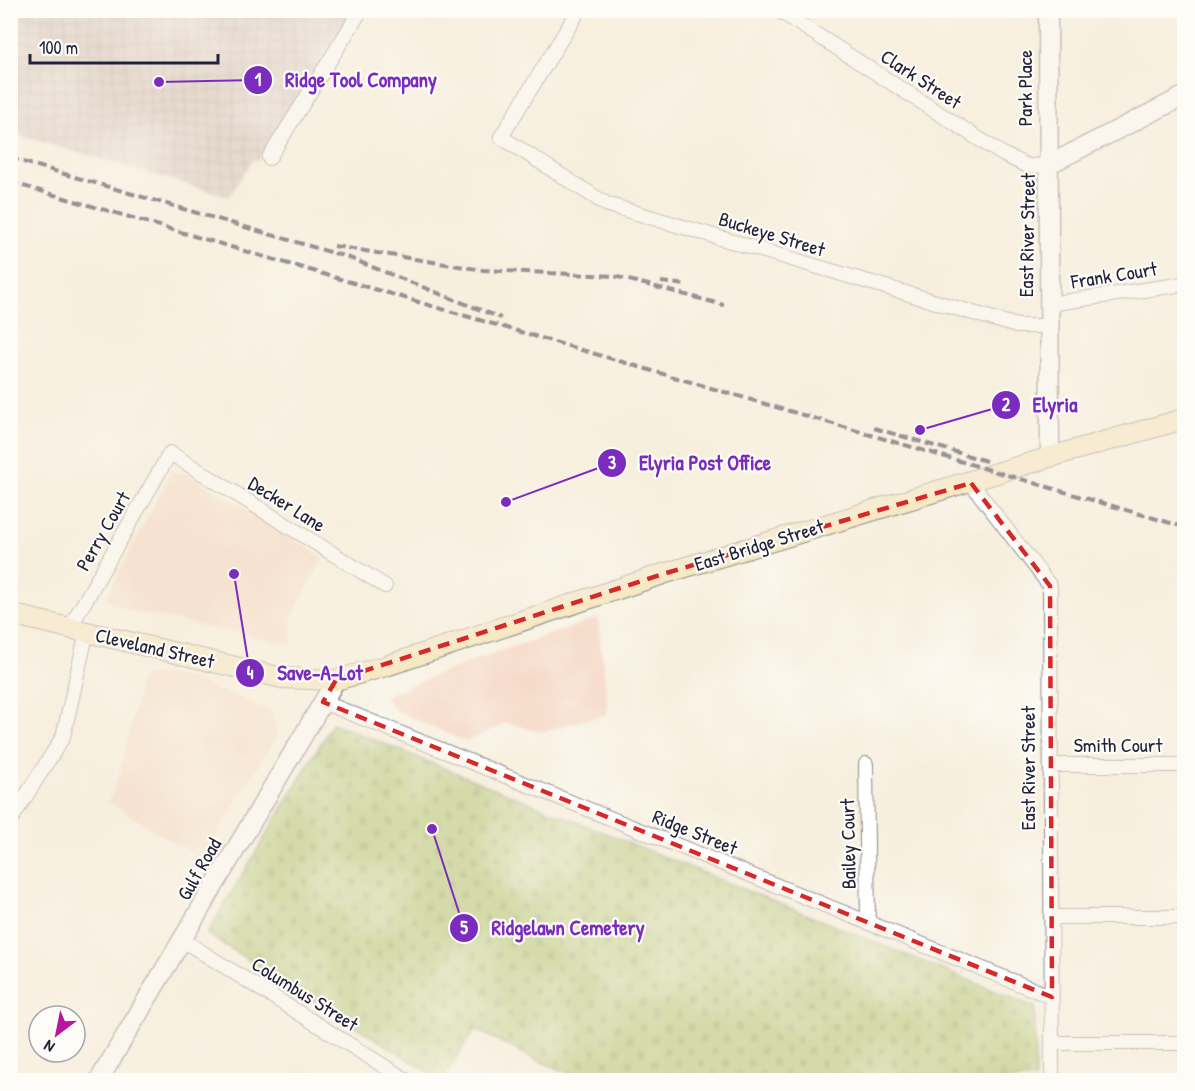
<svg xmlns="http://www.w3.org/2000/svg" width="1195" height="1091" viewBox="0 0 1195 1091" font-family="'Patrick Hand',sans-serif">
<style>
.built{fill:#f4d3bf}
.industrial{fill:url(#industrial-grid)}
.cemetery{fill:url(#cemetery-stones);stroke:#667252;stroke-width:1.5}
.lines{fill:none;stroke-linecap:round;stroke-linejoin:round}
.minor-casing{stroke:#8c888c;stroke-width:16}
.tertiary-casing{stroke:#8c888c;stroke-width:21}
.secondary-casing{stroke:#8c888c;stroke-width:22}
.minor{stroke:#fff;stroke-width:14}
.tertiary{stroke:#fff;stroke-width:18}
.secondary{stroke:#f6e9c3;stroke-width:20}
.rail{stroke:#22223b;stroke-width:4;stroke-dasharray:9 4.5;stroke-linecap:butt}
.marked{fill:none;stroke:#d62828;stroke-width:4.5;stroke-dasharray:12 8;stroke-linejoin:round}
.labels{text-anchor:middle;stroke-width:4.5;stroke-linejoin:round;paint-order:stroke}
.street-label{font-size:20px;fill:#22223b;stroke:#fdfcf7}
.leader{fill:none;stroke:#7b2cbf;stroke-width:2}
.callout-dot{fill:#7b2cbf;stroke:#fdfcf7;stroke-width:2}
.mark-label{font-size:18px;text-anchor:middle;font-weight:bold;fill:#fff}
.callout-label{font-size:21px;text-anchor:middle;font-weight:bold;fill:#7b2cbf;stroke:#fdfcf7;stroke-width:4.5;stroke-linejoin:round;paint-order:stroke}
</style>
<defs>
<pattern id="industrial-grid" width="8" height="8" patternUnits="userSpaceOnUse" patternTransform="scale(1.5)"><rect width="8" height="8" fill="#d0c0bb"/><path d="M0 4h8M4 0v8" fill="none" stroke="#b2a5a2"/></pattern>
<pattern id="cemetery-stones" width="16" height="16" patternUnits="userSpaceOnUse" patternTransform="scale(1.5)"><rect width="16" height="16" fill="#a9c268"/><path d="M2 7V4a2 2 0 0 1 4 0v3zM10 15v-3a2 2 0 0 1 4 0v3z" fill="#91a65b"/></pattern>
</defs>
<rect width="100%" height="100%" fill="#fdfcf7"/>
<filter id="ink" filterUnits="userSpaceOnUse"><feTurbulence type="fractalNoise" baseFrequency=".0167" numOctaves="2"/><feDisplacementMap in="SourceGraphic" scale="12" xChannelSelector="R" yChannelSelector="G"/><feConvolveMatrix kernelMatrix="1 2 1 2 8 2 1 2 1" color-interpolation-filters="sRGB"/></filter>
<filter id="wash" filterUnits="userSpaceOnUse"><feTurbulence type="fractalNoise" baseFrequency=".008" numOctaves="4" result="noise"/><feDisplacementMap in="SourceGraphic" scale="24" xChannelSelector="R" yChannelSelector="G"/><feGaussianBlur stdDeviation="1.35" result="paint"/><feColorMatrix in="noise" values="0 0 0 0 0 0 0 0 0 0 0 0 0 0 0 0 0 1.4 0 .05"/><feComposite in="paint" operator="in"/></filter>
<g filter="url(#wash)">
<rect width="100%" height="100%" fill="#f7efde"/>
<path class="built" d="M171 472 187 473 323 558 292 617V645L131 611 105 599Z
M598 618 608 714 541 732 506 723 466 742 395 710 384 696 480 658Z
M152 675 181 676 271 711 278 734 202 860 108 802 120 773 141 678Z"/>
<path class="industrial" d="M10 11H353L257 161 253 159 229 197 11 133Z"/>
<path class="cemetery" d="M333 723 1035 1007V1080H586L532 1058 475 1029 442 1080 207 934Z"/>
</g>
<g filter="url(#ink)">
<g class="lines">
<defs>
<path id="minor" d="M579 10 501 137 606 204 1017 326H1049
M778 10 1004 155 1028 166 1048 165
M269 158 361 10
M1049 304 1184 284
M971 483 1050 586 1052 1080
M70 627 170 453 385 586
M323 702 1052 997
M866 764 868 923
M1051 765H1184
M10 821 63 737 87 631
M1051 917H1184
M184 941 406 1080
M1052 1043H1184"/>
<path id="tertiary" d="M1048 10 1050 457
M1048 165 1184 96
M99 1080 336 680"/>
<path id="secondary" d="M10 614 282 678 336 680 386 666 663 574 1050 457 1184 419"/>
</defs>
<use href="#minor" class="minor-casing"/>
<use href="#tertiary" class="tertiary-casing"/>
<use href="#secondary" class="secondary-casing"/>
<use href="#minor" class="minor"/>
<use href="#tertiary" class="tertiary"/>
<use href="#secondary" class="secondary"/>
<path class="rail" d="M10 158 347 257 501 318
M10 182 1184 527
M334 246 483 270 614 276 724 305
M661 282 686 285
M874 428 986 461"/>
</g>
</g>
<path d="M0 0H1195V1091H0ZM971 483 1050 586 1052 997 323 702 336 680 663 574Z" fill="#f7efde" fill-opacity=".55" fill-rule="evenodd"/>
<path class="marked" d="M971 483 1050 586 1052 997 323 702 336 680 663 574Z"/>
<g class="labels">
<g class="street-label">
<text transform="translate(921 79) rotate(33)" y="7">Clark Street</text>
<text transform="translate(1025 88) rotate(-90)" y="7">Park Place</text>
<text transform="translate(772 234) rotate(17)" y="7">Buckeye Street</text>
<text transform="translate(1027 235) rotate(-89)" y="7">East River Street</text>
<text transform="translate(1114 275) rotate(-9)" y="7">Frank Court</text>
<text transform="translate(287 504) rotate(32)" y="7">Decker Lane</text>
<text transform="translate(103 531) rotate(-60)" y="7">Perry Court</text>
<text transform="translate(759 545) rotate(-17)" y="7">East Bridge Street</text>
<text transform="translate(155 648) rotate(13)" y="7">Cleveland Street</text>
<text x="1118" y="752">Smith Court</text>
<text transform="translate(1028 768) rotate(-90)" y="7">East River Street</text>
<text transform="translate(695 832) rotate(22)" y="7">Ridge Street</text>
<text transform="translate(848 844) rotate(-91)" y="7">Bailey Court</text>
<text transform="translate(199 869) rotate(-60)" y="7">Gulf Road</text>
<text transform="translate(305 994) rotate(32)" y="7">Columbus Street</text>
</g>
</g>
<path class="leader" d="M159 82L258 80M920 430L1006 405M506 502L612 463M234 574L250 673M432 829L464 928"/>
<g class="callout-dot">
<circle cx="159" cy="82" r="6"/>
<circle cx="920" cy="430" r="6"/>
<circle cx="506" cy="502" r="6"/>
<circle cx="234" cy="574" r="6"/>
<circle cx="432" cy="829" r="6"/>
<circle cx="258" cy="80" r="15"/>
<circle cx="1006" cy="405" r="15"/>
<circle cx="612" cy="463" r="15"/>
<circle cx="250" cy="673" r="15"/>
<circle cx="464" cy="928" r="15"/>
</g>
<g class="mark-label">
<text x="258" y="86">1</text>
<text x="1006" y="411">2</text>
<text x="612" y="469">3</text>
<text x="250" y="679">4</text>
<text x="464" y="934">5</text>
</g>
<g class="callout-label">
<text x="361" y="87">Ridge Tool Company</text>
<text x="1055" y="412">Elyria</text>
<text x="705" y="470">Elyria Post Office</text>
<text x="320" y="680">Save-A-Lot</text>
<text x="568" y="935">Ridgelawn Cemetery</text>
</g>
<rect width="1195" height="1091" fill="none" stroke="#fdfcf7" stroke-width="36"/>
<g transform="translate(57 1034) rotate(212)"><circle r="28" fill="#fdfcf7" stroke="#a5a5ac" stroke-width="1.5"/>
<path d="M0-4.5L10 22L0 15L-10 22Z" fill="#b5179e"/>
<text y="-9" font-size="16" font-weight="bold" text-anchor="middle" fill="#22223b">N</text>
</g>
<path d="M30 54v9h188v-9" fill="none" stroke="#22223b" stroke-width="3"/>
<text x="39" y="54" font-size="18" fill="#22223b" stroke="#fdfcf7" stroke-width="4.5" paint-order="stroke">100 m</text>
</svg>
